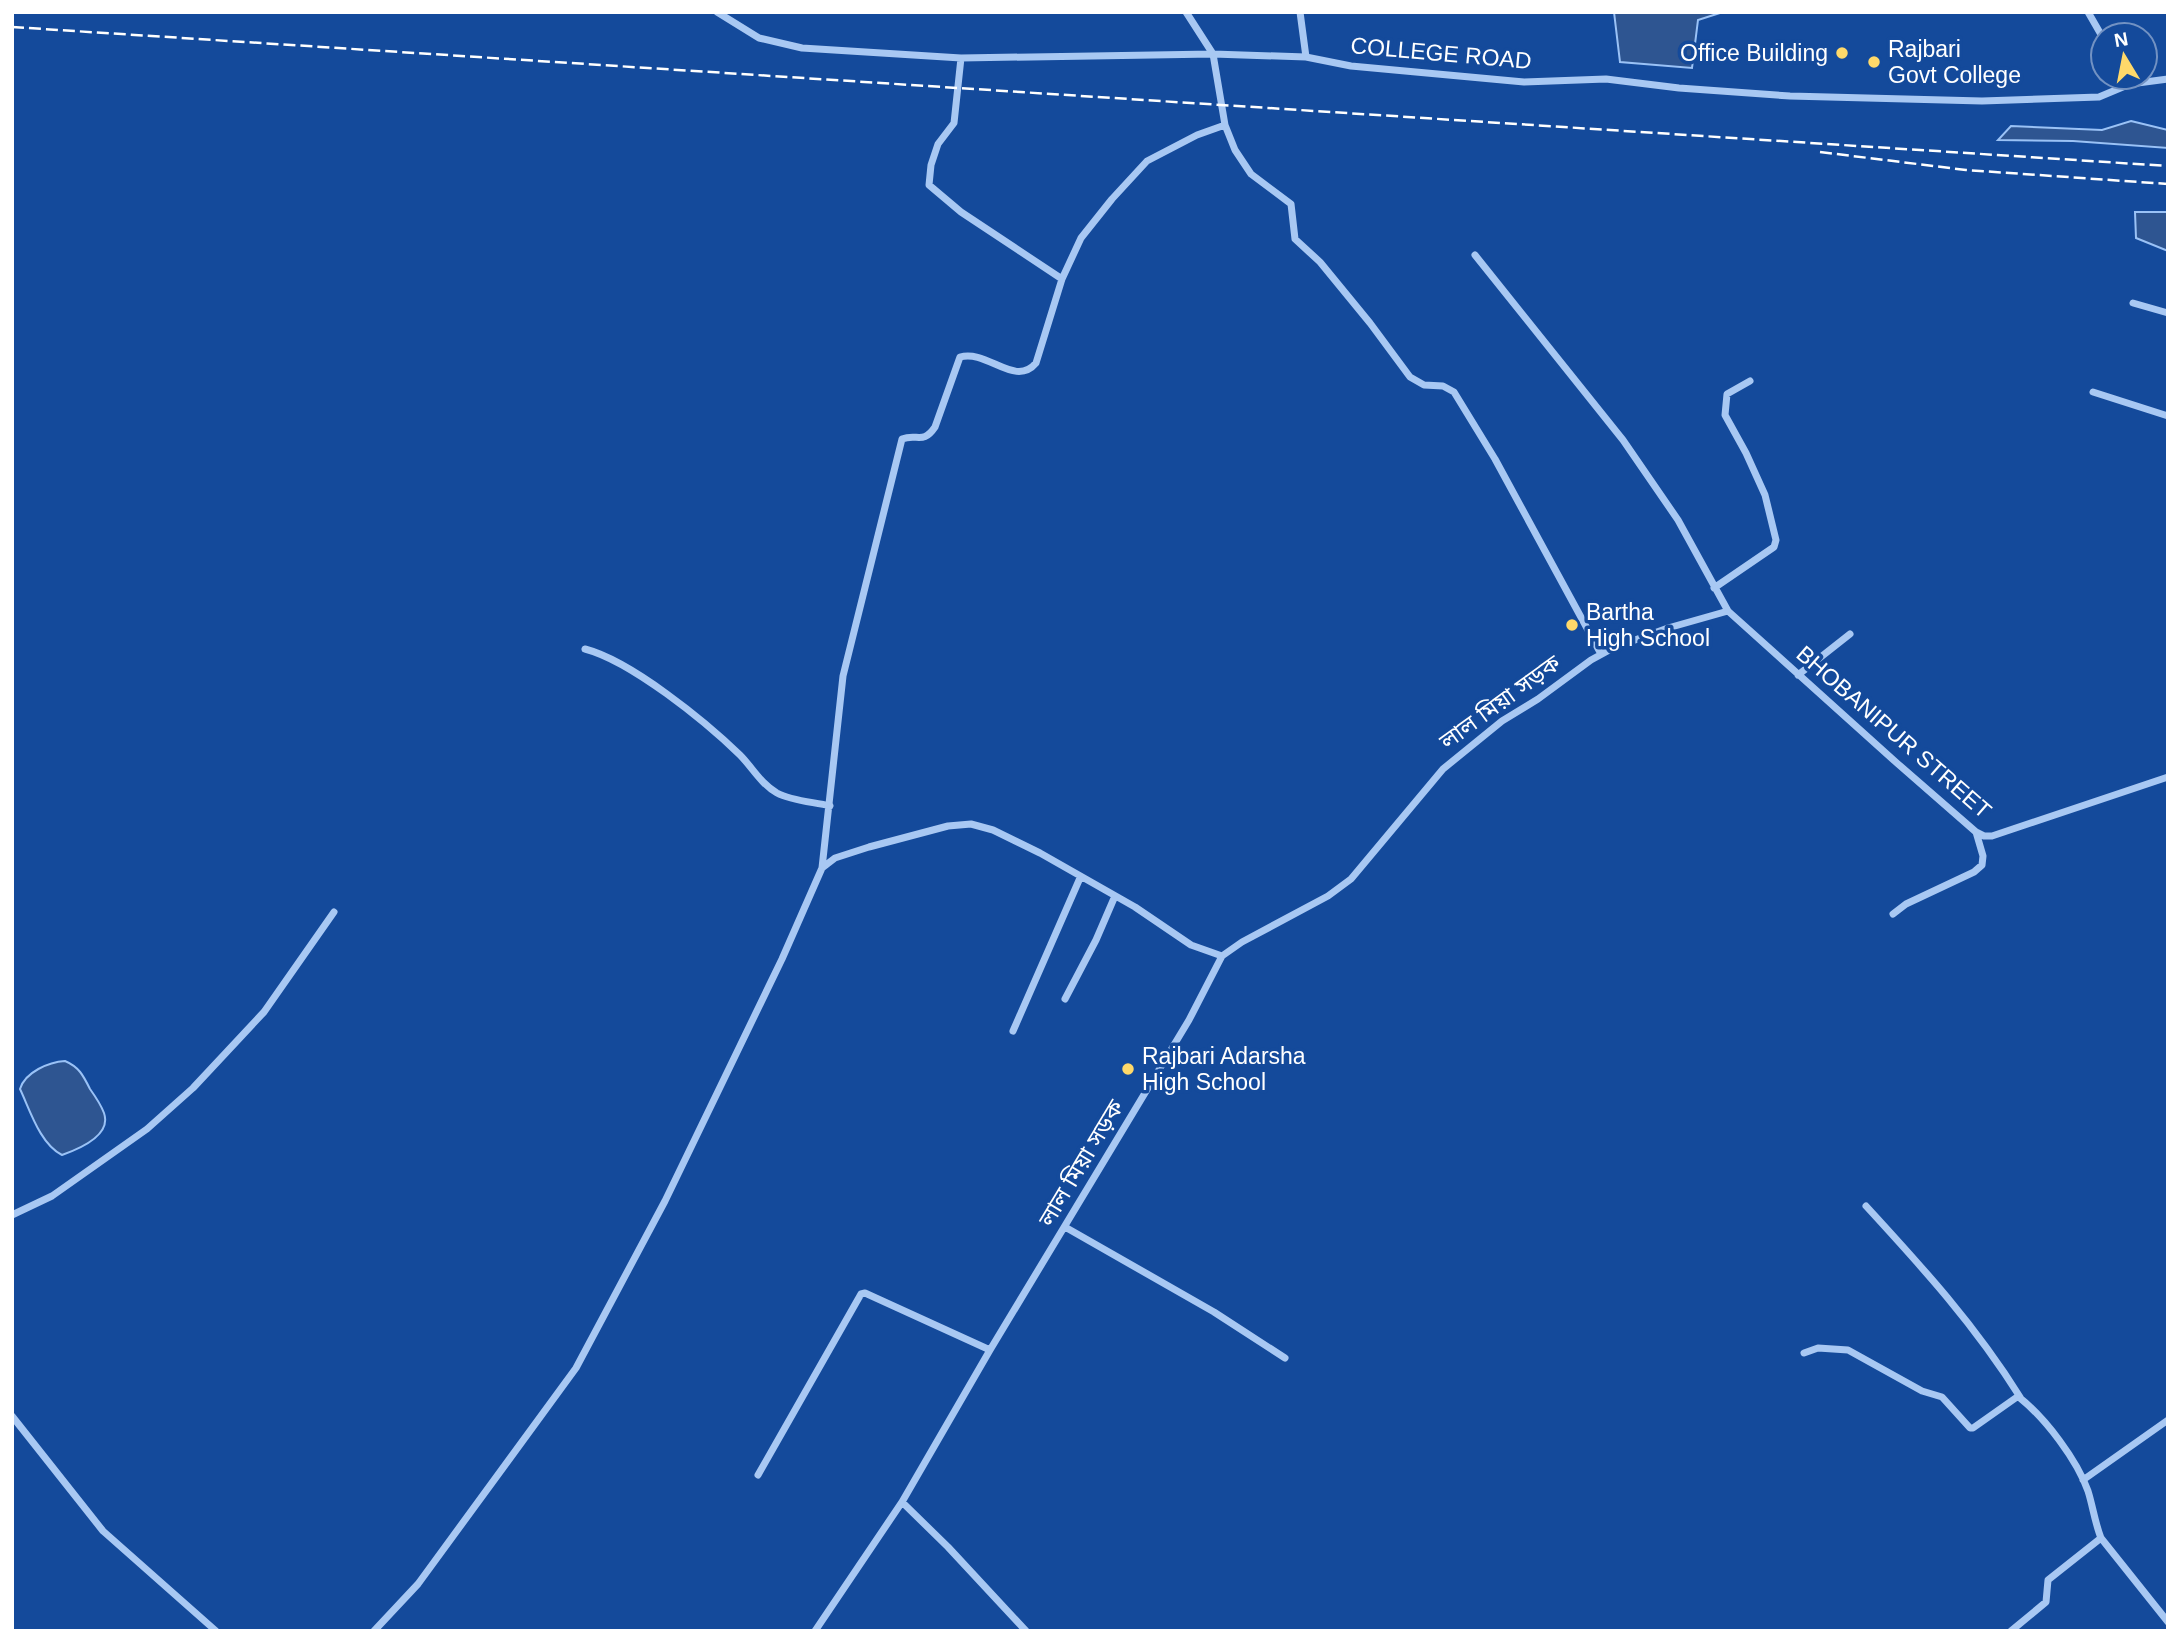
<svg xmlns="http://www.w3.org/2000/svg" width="2180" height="1643" viewBox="0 0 2180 1643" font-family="Arial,'Noto Sans Bengali',sans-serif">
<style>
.water{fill:#2e5591;stroke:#9ac2f6;stroke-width:2}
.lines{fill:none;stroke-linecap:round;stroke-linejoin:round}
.street{stroke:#a8c8f3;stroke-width:7}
.rail{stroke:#fff;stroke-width:2.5;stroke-dasharray:12 5;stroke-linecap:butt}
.poi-dot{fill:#ffd96a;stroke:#144a9b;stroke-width:2.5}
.labels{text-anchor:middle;stroke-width:7;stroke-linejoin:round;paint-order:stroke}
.poi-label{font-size:23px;fill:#fff;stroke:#144a9b;text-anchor:start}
.street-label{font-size:23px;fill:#fff;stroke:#144a9b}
</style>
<rect width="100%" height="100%" fill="#144a9b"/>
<path class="water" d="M1614 12H1723L1698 20 1692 68 1620 62Z
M2131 121 2168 130V148L2073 141 1998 140 2011 126 2102 130Z
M2135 212H2168V251L2136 238Z
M65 1061C79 1067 83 1075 90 1089 95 1096 101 1105 104 1113 112 1136 79 1149 62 1155 40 1144 30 1110 20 1089 25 1072 49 1062 65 1061Z"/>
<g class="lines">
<path class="street" d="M717 12 759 38 802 48 961 58 1213 54 1306 57 1351 66 1524 82 1606 79 1679 88 1790 96 1982 101 2099 97 2130 84 2168 79
M1186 12 1213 54 1225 125 1235 150 1251 174 1291 204 1295 239 1320 262 1370 323 1410 377 1424 385 1443 386 1454 392 1495 459 1601 654
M1300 12 1306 57
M2088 12 2103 38
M961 58 954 123 938 144 931 165 929 185 961 212 1062 279
M1475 255 1623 440 1678 520 1728 611 1898 764 1976 832 1984 836H1992L2168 777
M2133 303 2168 313
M2093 392 2168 416
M1714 588 1774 547 1776 540 1765 495 1746 453 1725 415 1727 394 1750 381
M585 649C631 661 705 721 740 755 752 767 761 784 777 793 792 801 814 802 830 806
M1798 675 1850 634
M822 868 843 676 902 439C917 433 923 445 935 427L960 357C987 349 1015 388 1036 363L1062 279 1081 238 1112 199 1147 161 1197 135 1225 125
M1893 914 1906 904 1974 872 1982 865 1983 856 1976 832
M1065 999 1096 940 1115 896
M1013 1031 1080 878
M1866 1206C1923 1268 1975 1325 2020 1397
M12 1215 52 1196 147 1129 193 1088 264 1012 334 912
M1065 1227 1214 1312 1285 1358
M1804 1353 1818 1348 1848 1350 1922 1391 1942 1397 1970 1428H1973L2017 1397 2020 1398C2046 1419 2077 1460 2088 1491 2093 1507 2095 1523 2101 1538L2168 1622
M12 1416 103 1531 216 1631
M758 1475 861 1294 865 1293 990 1350
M2083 1480 2168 1420
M902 1502 948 1547 1026 1631
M374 1631 418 1584 576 1368 665 1201 782 959 822 868 835 858 869 847 948 826 971 824 993 830 1040 853 1135 907 1191 945 1222 956
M815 1631 902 1502 990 1350 1189 1020 1222 956 1242 942 1328 896 1351 879 1443 769 1502 721 1538 699 1591 660 1613 648 1668 628 1728 611
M2011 1631 2046 1602 2048 1580 2101 1538"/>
<path class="rail" d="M12 27 2168 166
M1820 152 1966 170 2168 184"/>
</g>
<g class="poi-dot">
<circle cx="1842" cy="53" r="7"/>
<circle cx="1874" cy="62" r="7"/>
<circle cx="1572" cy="625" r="7"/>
<circle cx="1128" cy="1069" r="7"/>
</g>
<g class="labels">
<g class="poi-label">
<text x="1888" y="57">Rajbari<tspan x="1888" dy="26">Govt College</tspan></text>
<text x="1828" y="61" text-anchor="end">Office Building</text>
<text x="1586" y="620">Bartha<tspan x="1586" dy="26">High School</tspan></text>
<text x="1142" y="1064">Rajbari Adarsha<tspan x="1142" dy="26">High School</tspan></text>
</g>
<g class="street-label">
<text transform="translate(1441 53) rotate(5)" y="8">COLLEGE ROAD</text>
<text transform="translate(1500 702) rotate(-36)" y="8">লাল মিয়া সড়ক</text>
<text transform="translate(1894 732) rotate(41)" y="8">BHOBANIPUR STREET</text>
<text transform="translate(1081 1163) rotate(-59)" y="8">লাল মিয়া সড়ক</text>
</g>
</g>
<rect width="2180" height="1643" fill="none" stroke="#ffffff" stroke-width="28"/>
<g transform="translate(2124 56) rotate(350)"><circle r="33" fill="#144a9b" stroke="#7292c3" stroke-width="2"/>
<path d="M0-5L12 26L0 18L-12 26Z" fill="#ffd96a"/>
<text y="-10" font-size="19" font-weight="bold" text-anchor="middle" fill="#ffffff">N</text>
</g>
</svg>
